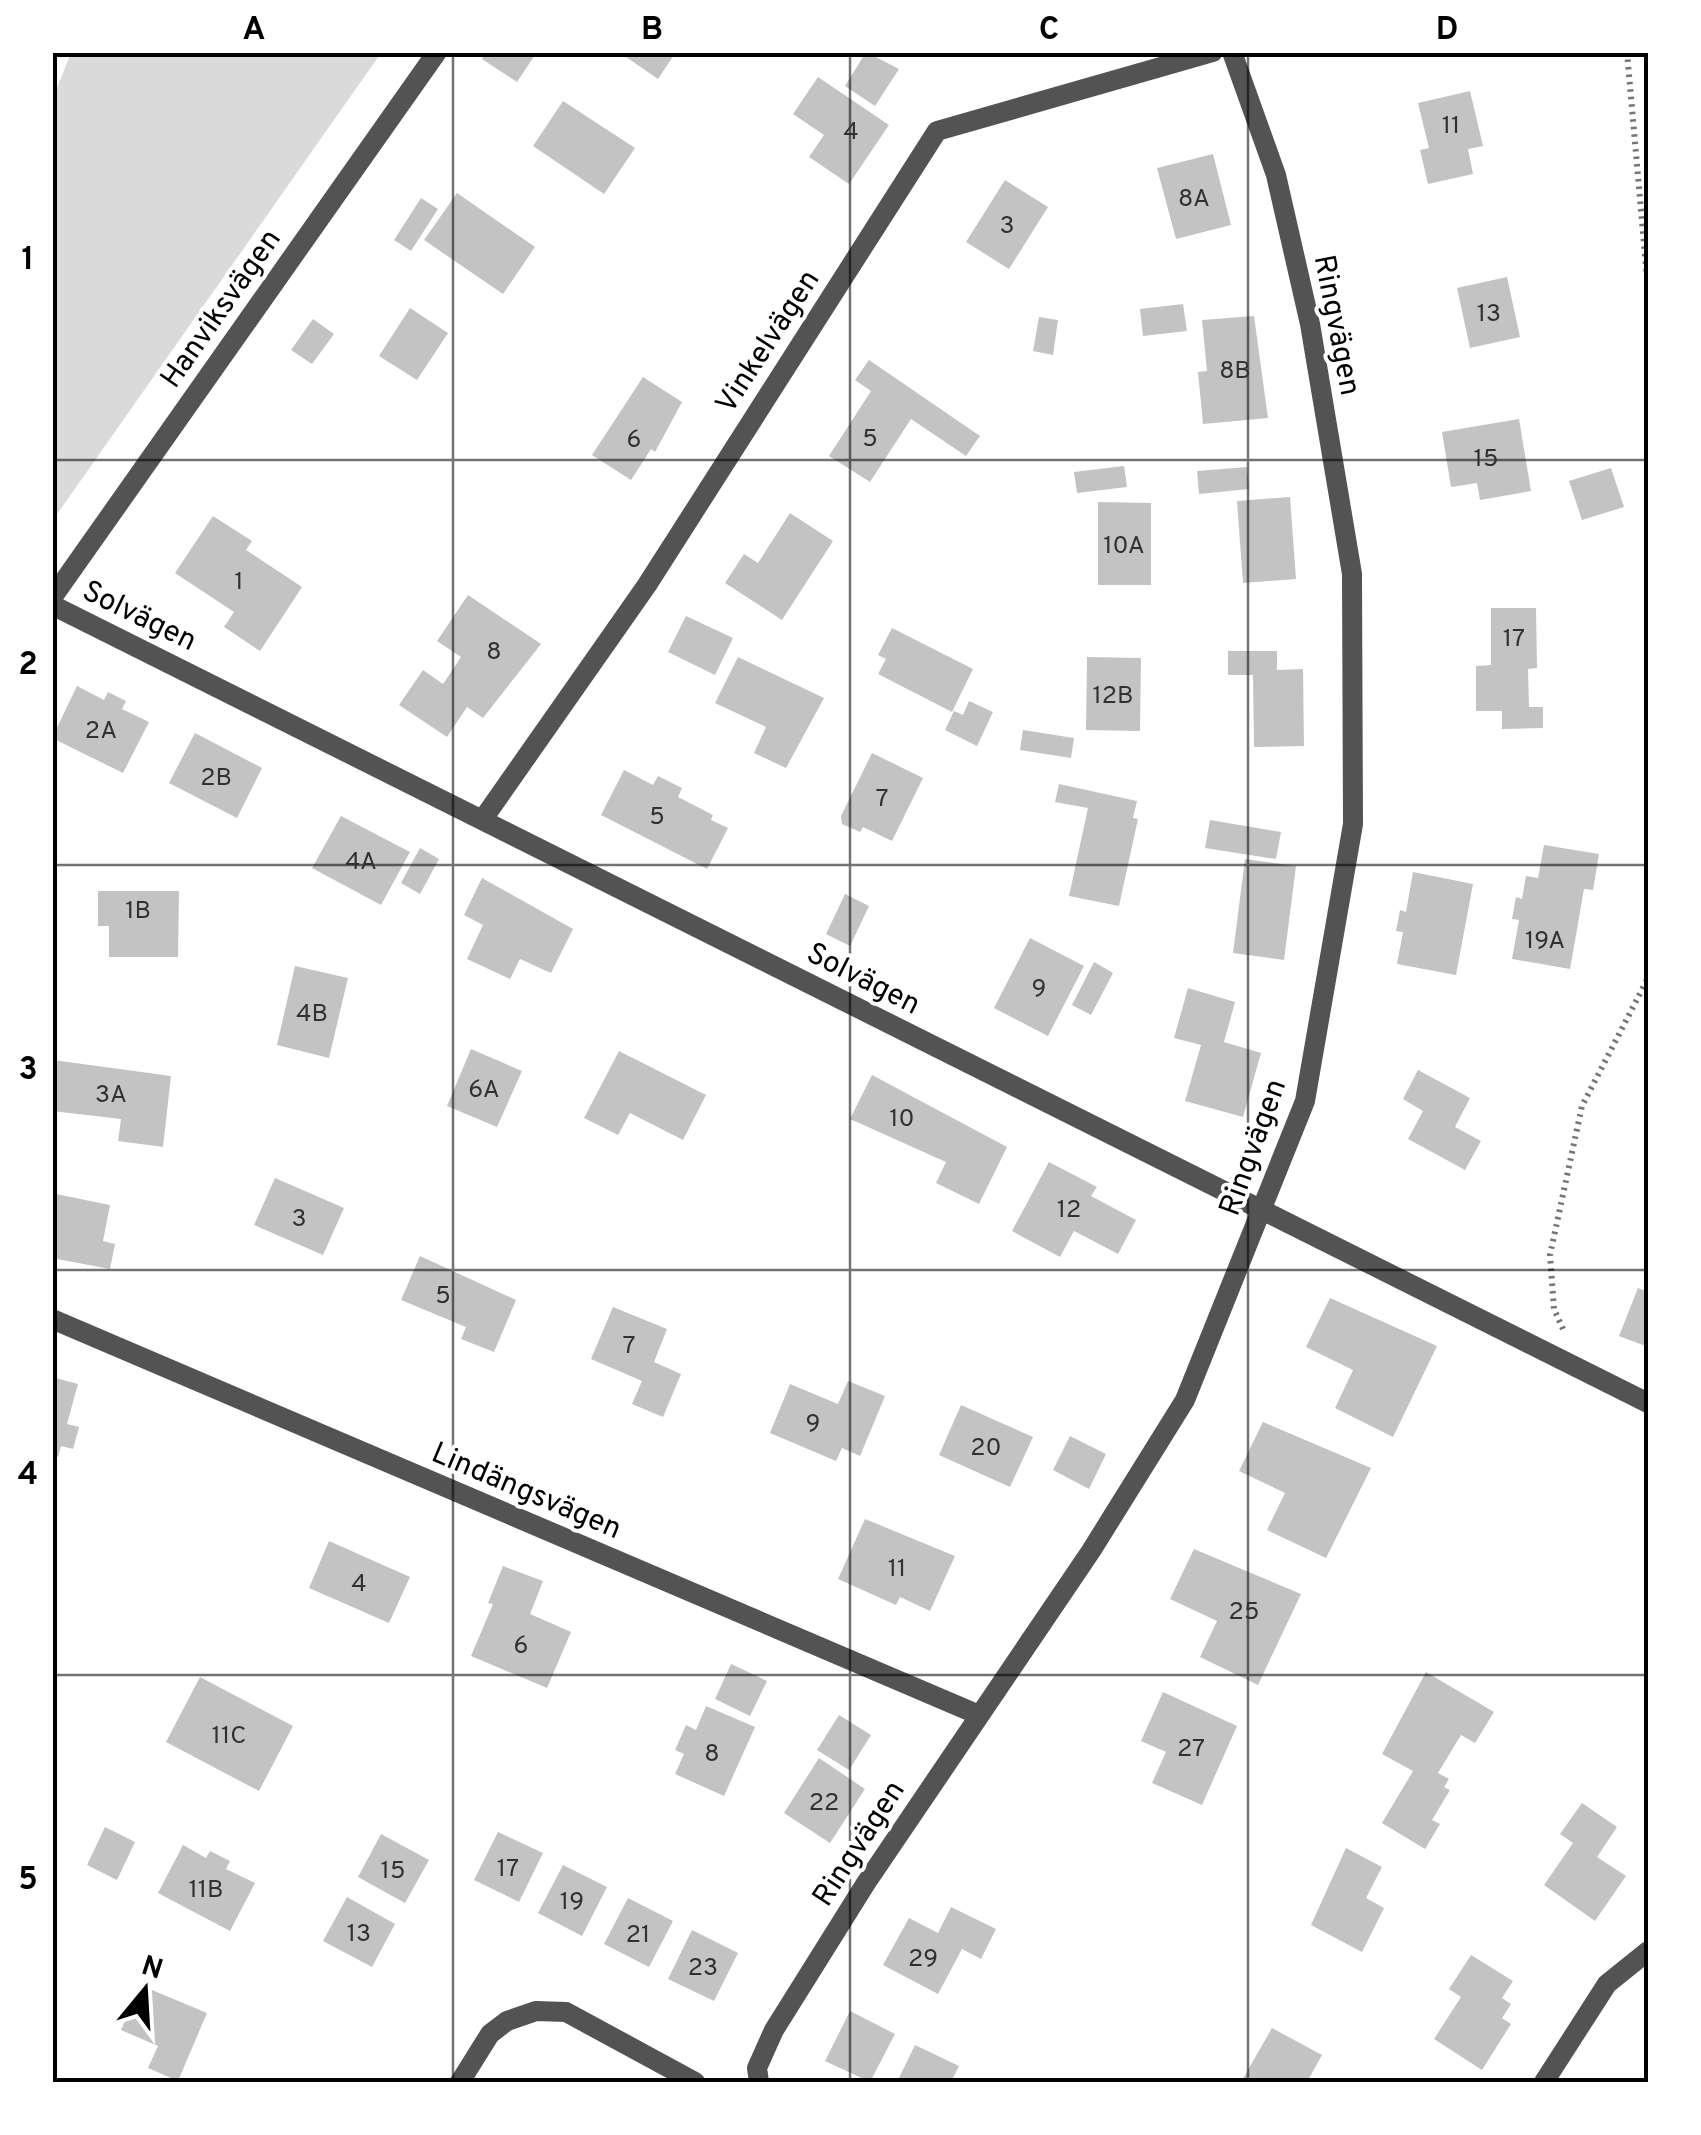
<svg xmlns="http://www.w3.org/2000/svg" width="1701" height="2135" viewBox="0 0 1701 2135" font-family="Overpass,sans-serif">
<style>
.green{fill:#dadada}
.building{fill:#c3c3c3}
.lines{fill:none;stroke-linecap:round;stroke-linejoin:round}
.path{stroke:#757575;stroke-width:6;stroke-dasharray:2.5 5;stroke-linecap:butt}
.minor{stroke:#535353;stroke-width:20}
.grid{fill:none;stroke:#000;stroke-width:2.5;stroke-opacity:0.55}
.labels{text-anchor:middle;stroke-width:8;stroke-linejoin:round;paint-order:stroke}
.number-label{font-size:25px;fill:#313131}
.street-label{font-size:30px;fill:#000;stroke:#fff}
.neatline{fill:none;stroke:#000;stroke-width:4}
.grid-label{font-size:32px;text-anchor:middle;font-weight:bold;fill:#000}
</style>
<rect width="100%" height="100%" fill="#fff"/>
<path class="green" d="M71 53H381L53 520 52 100Z"/>
<path class="building" d="M486 52H537L517 82 482 59Z
M619 52H676L658 79Z
M866 52 899 69 875 106 845 86Z
M818 77 889 125 849 184 809 157 824 135 793 114Z
M1470 91 1483 146 1468 149 1473 174 1428 184 1420 150 1429 148 1418 103Z
M563 101 635 148 604 194 533 146Z
M1213 154 1231 225 1176 239 1157 168Z
M1005 180 1048 207 1009 269 966 242Z
M457 193 535 247 503 294 424 240Z
M421 198 438 209 411 251 394 240Z
M1507 277 1520 337 1470 348 1457 288Z
M1183 304 1187 331 1143 336 1140 309Z
M410 308 448 333 417 380 379 356Z
M1254 316 1268 418 1203 424 1198 372 1207 371 1202 320Z
M1039 317 1058 320 1053 355 1033 351Z
M313 319 334 334 312 364 291 350Z
M869 360 980 436 966 456 911 419 870 482 829 456 871 391 855 380Z
M643 377 682 402 655 452 651 449 631 480 592 455Z
M1519 419 1531 491 1480 500 1477 483 1451 487 1442 432Z
M1124 466 1127 487 1077 493 1074 472Z
M1247 467 1249 489 1199 494 1197 471Z
M1611 468 1624 507 1582 520 1569 481Z
M1290 497 1296 579 1243 583 1237 501Z
M1098 502 1151 503V585H1098Z
M790 513 833 541 782 620 725 583 744 554 758 563Z
M213 516 252 541 246 550 302 587 260 651 224 627 234 612 175 573Z
M468 595 541 644 483 718 467 707 447 737 399 705 423 670 443 684 461 657 437 641Z
M1491 608H1536L1537 668 1528 669 1529 707H1543V728L1502 729V711H1476V666L1491 665Z
M686 616 733 638 715 675 668 652Z
M892 628 973 669 952 712 878 674 886 659 878 655Z
M1228 651H1277V670L1303 669 1304 746 1254 747 1253 675H1228Z
M738 657 824 698 786 768 754 753 766 727 715 703Z
M1087 657 1141 658 1140 731 1086 730Z
M77 686 104 700 108 692 126 701 122 709 149 722 123 773 52 738Z
M969 701 993 712 977 746 945 730 954 711 963 715Z
M1023 730 1074 738 1071 758 1020 750Z
M195 733 262 768 237 818 169 783Z
M872 753 923 778 892 841 863 827 860 832 842 824 841 816Z
M624 770 653 785 658 776 682 788 678 797 713 815 711 820 728 828 707 869 601 815Z
M1059 784 1137 801 1133 818 1138 819 1119 906 1069 896 1088 808 1055 802Z
M341 816 410 852 381 905 312 868Z
M1210 820 1281 832 1276 859 1205 848Z
M1544 845 1599 854 1593 890 1584 889 1570 969 1512 959 1519 920 1512 919 1516 897 1522 899 1526 876 1538 878Z
M420 848 439 859 420 894 401 883Z
M1245 859 1296 866 1284 960 1233 953Z
M1413 872 1473 884 1456 975 1397 964 1403 932 1396 931 1400 910 1406 912Z
M482 878 573 929 551 973 520 959 510 979 467 959 483 925 464 915Z
M98 891H179L178 957H109V926H98Z
M845 894 869 906 850 946 826 934Z
M1030 938 1084 966 1048 1036 994 1008Z
M1094 962 1113 973 1091 1015 1072 1005Z
M295 966 348 978 329 1058 277 1045Z
M1188 988 1235 1002 1224 1042 1261 1053 1243 1117 1185 1101 1201 1045 1174 1038Z
M471 1049 522 1071 497 1127 447 1106Z
M619 1051 706 1095 683 1140 630 1113 618 1135 584 1118Z
M53 1060 171 1076 163 1147 118 1141 121 1119 52 1111Z
M1418 1070 1470 1098 1455 1127 1481 1141 1465 1170 1408 1139 1423 1111 1403 1099Z
M872 1075 1007 1147 979 1204 936 1183 946 1162 850 1119Z
M1049 1162 1097 1187 1091 1196 1136 1220 1118 1254 1074 1231 1060 1257 1012 1231Z
M275 1178 344 1208 323 1255 254 1225Z
M56 1194 110 1205 103 1241 115 1244 110 1269 52 1258Z
M420 1256 516 1300 494 1352 461 1339 466 1327 401 1300Z
M1638 1288 1648 1292V1347L1619 1336Z
M1330 1298 1437 1346 1393 1437 1335 1408 1353 1370 1306 1347Z
M613 1307 667 1329 654 1362 681 1374 663 1417 632 1404 642 1381 591 1359Z
M52 1377 78 1384 67 1424 79 1427 73 1449 61 1446 58 1457 52 1456Z
M848 1381 885 1396 860 1456 842 1448 836 1461 770 1433 790 1384 838 1404Z
M961 1405 1033 1437 1010 1487 939 1455Z
M1263 1422 1371 1468 1326 1558 1267 1530 1285 1493 1239 1471Z
M1070 1436 1106 1454 1089 1489 1053 1470Z
M865 1519 955 1556 930 1611 900 1597 896 1605 838 1579Z
M329 1541 410 1577 389 1623 309 1588Z
M1194 1549 1301 1594 1258 1685 1200 1657 1217 1621 1170 1599Z
M503 1566 543 1581 530 1614 571 1632 547 1688 471 1656 493 1604 488 1603Z
M731 1664 767 1681 750 1716 715 1699Z
M1426 1672 1494 1712 1475 1743 1461 1735 1438 1773 1449 1779 1444 1787 1450 1790 1432 1820 1440 1824 1425 1849 1382 1823 1413 1771 1382 1754Z
M200 1677 293 1726 259 1791 166 1742Z
M1163 1692 1237 1726 1202 1805 1152 1783 1166 1752 1141 1741Z
M706 1706 755 1727 724 1796 675 1774 684 1754 675 1750 686 1725 696 1730Z
M839 1715 871 1735 849 1770 817 1750Z
M819 1758 865 1789 830 1843 784 1813Z
M1582 1803 1617 1827 1597 1857 1626 1876 1595 1921 1544 1885 1573 1843 1560 1834Z
M105 1827 135 1842 117 1880 87 1865Z
M498 1832 543 1853 519 1902 474 1880Z
M381 1834 429 1860 405 1903 358 1877Z
M183 1845 206 1858 210 1851 230 1861 226 1869 255 1883 230 1931 158 1893Z
M1346 1848 1382 1867 1366 1898 1384 1908 1362 1952 1311 1925Z
M563 1865 607 1887 582 1936 538 1913Z
M347 1897 395 1924 372 1967 323 1941Z
M628 1898 673 1921 649 1967 604 1944Z
M951 1907 996 1929 981 1959 962 1949 938 1994 883 1965 909 1918 938 1933Z
M692 1930 738 1953 714 2001 668 1979Z
M1471 1955 1513 1981 1502 1998 1511 2004 1502 2018 1511 2024 1482 2070 1434 2039 1461 1997 1449 1989Z
M140 1985 207 2013 178 2081 148 2068 158 2046 121 2030Z
M850 2011 895 2034 870 2082 825 2061Z
M1272 2028 1322 2055 1307 2082H1241Z
M915 2045 959 2066 951 2082H897Z"/>
<g class="lines">
<path class="path" d="M1627 52 1648 289
M1563 1329 1554 1309 1550 1255 1582 1106 1648 978"/>
<path class="minor" d="M52 598 437 52
M52 605 1648 1403
M483 819 647 585 937 131 1213 52
M52 1319 979 1715
M460 2082 490 2034 507 2021 536 2011 566 2012 695 2082
M759 2082 757 2068 774 2030 866 1883 1091 1551 1185 1400 1305 1101 1353 824 1352 574 1310 324 1276 175 1232 52
M1544 2082 1607 1984 1648 1951"/>
</g>
<path class="grid" d="M453 52V2082M850 52V2082M1248 52V2082M52 460H1648M52 865H1648M52 1270H1648M52 1675H1648"/>
<g class="labels">
<g class="number-label">
<text x="1451" y="133">11</text>
<text x="851" y="139">4</text>
<text x="1194" y="206">8A</text>
<text x="1007" y="233">3</text>
<text x="1489" y="321">13</text>
<text x="1235" y="378">8B</text>
<text x="870" y="446">5</text>
<text x="634" y="447">6</text>
<text x="1486" y="466">15</text>
<text x="1124" y="553">10A</text>
<text x="239" y="589">1</text>
<text x="1514" y="646">17</text>
<text x="494" y="659">8</text>
<text x="1113" y="703">12B</text>
<text x="101" y="738">2A</text>
<text x="216" y="785">2B</text>
<text x="882" y="806">7</text>
<text x="657" y="824">5</text>
<text x="361" y="869">4A</text>
<text x="138" y="918">1B</text>
<text x="1545" y="948">19A</text>
<text x="1039" y="996">9</text>
<text x="312" y="1021">4B</text>
<text x="484" y="1097">6A</text>
<text x="111" y="1102">3A</text>
<text x="902" y="1126">10</text>
<text x="1069" y="1217">12</text>
<text x="299" y="1226">3</text>
<text x="443" y="1303">5</text>
<text x="629" y="1353">7</text>
<text x="813" y="1431">9</text>
<text x="986" y="1455">20</text>
<text x="897" y="1576">11</text>
<text x="359" y="1591">4</text>
<text x="1244" y="1619">25</text>
<text x="521" y="1653">6</text>
<text x="229" y="1743">11C</text>
<text x="1191" y="1756">27</text>
<text x="712" y="1761">8</text>
<text x="824" y="1810">22</text>
<text x="508" y="1876">17</text>
<text x="393" y="1878">15</text>
<text x="206" y="1897">11B</text>
<text x="572" y="1909">19</text>
<text x="359" y="1941">13</text>
<text x="638" y="1942">21</text>
<text x="923" y="1966">29</text>
<text x="703" y="1975">23</text>
</g>
<g class="street-label">
<text transform="translate(220 308) rotate(-55)" y="10">Hanviksvägen</text>
<text transform="translate(1338 325) rotate(79)" y="10">Ringvägen</text>
<text transform="translate(767 341) rotate(-57)" y="10">Vinkelvägen</text>
<text transform="translate(140 615) rotate(26)" y="10">Solvägen</text>
<text transform="translate(864 978) rotate(27)" y="10">Solvägen</text>
<text transform="translate(1252 1147) rotate(-70)" y="10">Ringvägen</text>
<text transform="translate(527 1490) rotate(23)" y="10">Lindängsvägen</text>
<text transform="translate(858 1843) rotate(-57)" y="10">Ringvägen</text>
</g>
</g>
<rect width="1701" height="2135" fill="none" stroke="#ffffff" stroke-width="110"/>
<g transform="translate(145 1990) rotate(18)" stroke="#ffffff" stroke-width="8" paint-order="stroke">
<path d="M0-8L18 38L0 25L-18 38Z" fill="#000000"/>
<text y="-15" font-size="28" font-weight="bold" text-anchor="middle" fill="#000000">N</text>
</g>
<rect x="55" y="55" width="1591" height="2025" class="neatline"/>
<g class="grid-label">
<text x="254" y="39">A</text>
<text x="652" y="39">B</text>
<text x="1049" y="39">C</text>
<text x="1447" y="39">D</text>
<text x="28" y="269">1</text>
<text x="28" y="674">2</text>
<text x="28" y="1079">3</text>
<text x="28" y="1484">4</text>
<text x="28" y="1889">5</text>
</g>
</svg>
